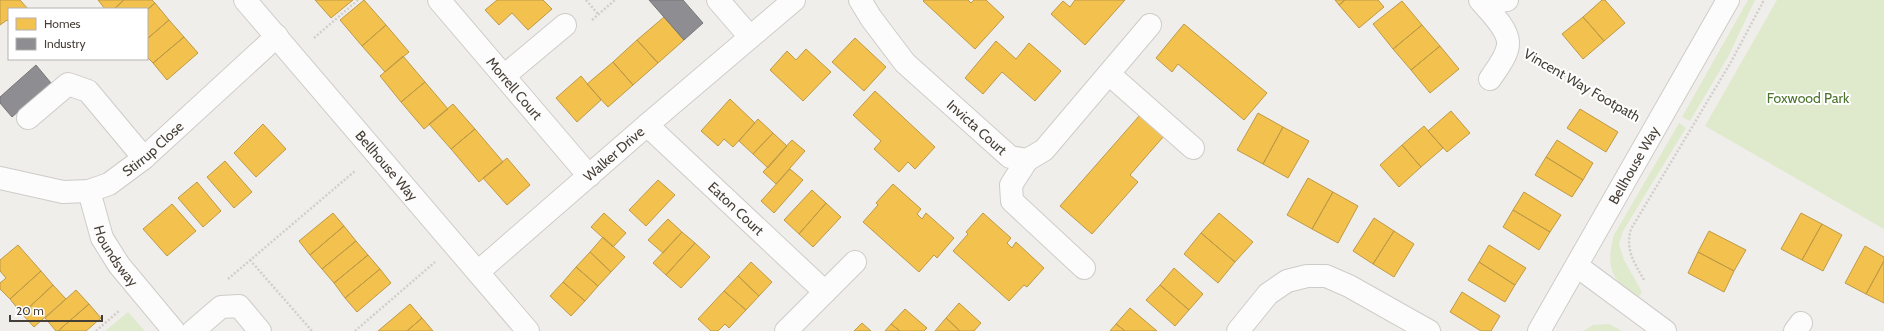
<svg xmlns="http://www.w3.org/2000/svg" width="1884" height="331" viewBox="0 0 1884 331" font-family="Cabin,sans-serif">
<style>
.green{fill:#dfe9cc}
.homes{fill:#f2c14e;stroke:#be9a47}
.industry{fill:#8d8d92;stroke:#787677}
.lines{fill:none;stroke-linecap:round;stroke-linejoin:round}
.minor-casing{stroke:#ceccc8;stroke-width:24}
.path{stroke:#d1cecb;stroke-width:2.5;stroke-dasharray:2 2;stroke-linecap:butt}
.minor{stroke:#fdfcfc;stroke-width:22}
.labels{text-anchor:middle;stroke-width:4;stroke-linejoin:round;paint-order:stroke}
.street-label{font-size:14px;fill:#463f37;stroke:#fff}
.park-label{font-size:14px;fill:#4d742e;stroke:#fff}
</style>
<rect width="100%" height="100%" fill="#f0eeeb"/>
<path class="green" d="M1748 0H1755L1728 57 1690 121 1682 117Z
M1777 0H1884V229L1705 126Z
M1679 123 1686 128 1623 231 1619 244 1624 260 1642 292 1637 299C1612 280 1605 267 1614 235Z
M128 312 145 331H105Z
M1609 324 1622 331H1583L1593 325Z"/>
<path class="homes" d="M0 0H20L28 9H9V22L7 20 0 25Z
M98 0H124L114 9H105Z
M124 0H152L155 3 147 10 114 9Z
M315 0H353L331 18Z
M364 0 386 25 362 46 340 20Z
M497 0H543L552 9 528 30 512 13 499 25 485 10Z
M924 0H968L971 3 974 0H986L1004 17 975 49 923 1Z
M1075 0H1125L1085 45 1051 14 1063 1 1070 7Z
M1335 0H1345L1339 5Z
M1345 0H1378L1384 7 1359 28 1339 5Z
M1602 0H1605L1625 23 1604 41 1583 17Z
M1402 1 1422 25 1393 49 1373 24Z
M155 3 169 20 147 39V10Z
M664 17 684 40 658 63 637 40Z
M1583 17 1604 41 1583 59 1562 34Z
M169 20 184 37 153 63 147 57V39Z
M1184 24 1267 93 1244 120 1178 64 1172 72 1156 58Z
M386 25 409 52 385 72 362 46Z
M1422 25 1440 46 1411 70 1393 49Z
M184 37 198 53 167 80 153 63Z
M855 38 886 67 864 91 832 62Z
M637 40 658 63 633 85 613 62Z
M996 41 1016 59 1029 43 1061 71 1035 101 1002 72 983 94 965 78Z
M1440 46 1459 69 1430 93 1411 70Z
M806 49 831 72 803 101 770 70 787 51 796 60Z
M403 56 425 82 401 102 380 76Z
M613 62 633 85 608 107 587 84Z
M581 76 601 100 577 122 556 98Z
M425 82 448 109 424 129 401 102Z
M875 91 935 147 915 169 908 162 899 172 874 149 881 141 853 115Z
M730 99 755 123 733 147 724 139 718 146 701 131Z
M453 104 475 129 451 149 429 124Z
M1580 109 1618 132 1606 152 1567 128Z
M1451 111 1470 133 1447 152 1428 131Z
M1258 113 1283 127 1263 164 1237 150Z
M1140 115 1164 136 1130 175 1138 182 1092 234 1060 206Z
M758 119 773 133 753 154 739 141Z
M263 124 286 149 256 177 234 153Z
M1424 126 1443 148 1421 167 1402 145Z
M1283 127 1309 141 1288 178 1263 164Z
M475 129 503 162 479 182 451 149Z
M773 133 787 146 768 168 753 154Z
M792 140 805 151 776 184 763 172Z
M1557 140 1593 163 1583 180 1546 157Z
M1402 145 1421 167 1399 187 1380 165Z
M1546 157 1583 180 1572 197 1535 175Z
M507 158 530 185 507 205 483 178Z
M225 161 252 192 234 208 207 177Z
M790 169 803 180 774 213 761 201Z
M1308 178 1333 192 1312 229 1287 215Z
M658 180 675 195 646 226 629 210Z
M197 182 221 211 203 227 178 198Z
M893 184 921 209 917 214 922 219 926 213 954 238 937 258 934 255 919 272 863 222 878 205 876 203Z
M812 190 826 203 799 234 784 220Z
M1333 192 1358 206 1338 243 1312 229Z
M1524 192 1561 215 1550 232 1513 210Z
M826 203 841 217 813 247 799 234Z
M172 204 196 231 167 256 143 229Z
M1513 210 1550 232 1539 250 1503 227Z
M333 213 344 226 310 255 299 241Z
M604 213 626 233 613 247 591 227Z
M983 213 1011 238 1007 243 1012 248 1016 242 1044 268 1027 287 1024 285 1009 301 953 251 968 234 966 232Z
M1219 213 1253 242 1235 262 1201 233Z
M1801 213 1822 224 1802 260 1781 249Z
M1374 218 1394 231 1373 264 1353 251Z
M668 219 682 232 663 253 648 240Z
M1822 224 1842 235 1823 271 1802 260Z
M344 226 356 241 322 269 310 255Z
M1394 231 1414 244 1394 277 1373 264Z
M1709 231 1746 250 1734 271 1698 252Z
M682 232 695 243 666 275 653 263Z
M1201 233 1235 262 1218 283 1184 254Z
M603 237 625 257 611 272 590 252Z
M356 241 368 255 334 283 322 269Z
M695 243 710 257 681 288 666 275Z
M18 245 41 271 10 299 0 289V283L6 278 0 271V260Z
M1489 245 1526 268 1515 285 1479 262Z
M1865 246 1884 257V261L1866 294 1845 283Z
M590 252 611 272 598 286 576 267Z
M1698 252 1734 271 1724 292 1688 273Z
M368 255 380 269 345 298 334 283Z
M1884 261V303L1866 294Z
M751 262 772 282 759 296 738 276Z
M1479 262 1515 285 1505 302 1468 280Z
M576 267 598 286 585 301 563 282Z
M1174 268 1203 294 1189 310 1160 285Z
M380 269 391 283 357 312 345 298Z
M41 271 53 285 22 314 10 299Z
M738 276 759 296 746 310 724 291Z
M563 282 585 301 571 316 550 296Z
M53 285 66 299 34 327 22 314Z
M1160 285 1189 310 1175 326 1146 300Z
M76 290 89 304 58 331H56L45 318Z
M724 291 746 310 729 328 725 324 718 331H711L698 319Z
M1462 292 1500 316 1491 331H1481L1450 312Z
M959 303 981 323 974 331H960L946 318Z
M89 304 101 318 86 331H58Z
M410 304 422 318 407 331H378Z
M1130 308 1157 331H1125L1116 324Z
M905 309 927 328 924 331H900L891 324Z
M422 318 433 331H407Z
M946 318 960 331H935Z
M862 323 871 331H854Z
M891 324 900 331H885Z
M1116 324 1125 331H1110Z"/>
<path class="industry" d="M649 0H683L703 23 684 40Z
M36 65 51 83 12 117 0 103V97Z"/>
<g class="lines">
<defs>
<g id="minor">
<path id="s1" d="M245 0 528 331"/>
<path id="s2" d="M439 0 589 176"/>
<path d="M718 0 750 37"/>
<path id="s3" d="M860 0 871 18 905 63 1010 157 1027 160 1044 150 1150 25"/>
<path d="M1480 0C1489 11 1507 27 1508 42 1509 54 1496 70 1490 79"/>
<path d="M1483 3 1507 0"/>
<path d="M1109 74 1193 148"/>
<path d="M504 76 565 25"/>
<path d="M28 118 68 84 88 91 144 158"/>
<path id="s4" d="M647 125 825 292"/>
<path d="M1027 160 1011 185 1012 201 1084 268"/>
<path id="s5" d="M0 178 63 192 89 191 109 184 144 158 277 36"/>
<path id="s6" d="M89 191 102 238 119 265 174 331"/>
<path d="M1577 266 1665 331"/>
<path id="s7" d="M478 272 647 125 794 0"/>
<path d="M193 331 221 307 239 306 260 331"/>
<path d="M786 331 855 262"/>
<path d="M1238 331 1268 294 1287 281 1307 276H1326L1349 286 1429 331"/>
<path id="s8" d="M1539 331 1728 0"/>
<path d="M1795 331 1801 323"/>
</g>
</defs>
<use href="#minor" class="minor-casing"/>
<path class="path" d="M586 0 598 14
M592 20 615 0
M314 38 358 0
M1533 57 1632 115
M250 260 312 331
M228 279 355 171
M1644 280C1634 262 1625 250 1631 229L1731 62 1764 0
M96 331 120 310
M355 331 435 262"/>
<use href="#minor" class="minor"/>
</g>
<g class="labels">
<g class="street-label">
<text transform="translate(1582 85) rotate(30)" y="5">Vincent Way Footpath</text>
<text dy="5" stroke="none"><textPath href="#s2" startOffset="116">Morrell Court</textPath></text>
<text dy="5" stroke="none"><textPath href="#s3" startOffset="174">Invicta Court</textPath></text>
<text dy="5" stroke="none"><textPath href="#s5" startOffset="168">Stirrup Close</textPath></text>
<text dy="5" stroke="none"><textPath href="#s7" startOffset="180">Walker Drive</textPath></text>
<text dy="5" stroke="none"><textPath href="#s1" startOffset="218">Bellhouse Way</textPath></text>
<text dy="5" stroke="none"><textPath href="#s8" startOffset="191">Bellhouse Way</textPath></text>
<text dy="5" stroke="none"><textPath href="#s4" startOffset="122">Eaton Court</textPath></text>
<text dy="5" stroke="none"><textPath href="#s6" startOffset="71">Houndsway</textPath></text>
</g>
<g class="park-label">
<text x="1808" y="103">Foxwood Park</text>
</g>
</g>
<rect x="8" y="8" width="140" height="52" fill="#ffffff" stroke="#b5b2af"/>
<rect x="16" y="18" width="20" height="12" fill="#f2c14e" stroke="#b5b2af"/>
<text x="44" y="28" font-size="12" fill="#463f37">Homes</text>
<rect x="16" y="38" width="20" height="12" fill="#8d8d92" stroke="#b5b2af"/>
<text x="44" y="48" font-size="12" fill="#463f37">Industry</text>
<path d="M10 315v6h92v-6" fill="none" stroke="#463f37" stroke-width="2"/>
<text x="16" y="315" font-size="12" fill="#463f37" stroke="#ffffff" stroke-width="3" paint-order="stroke">20 m</text>
</svg>
